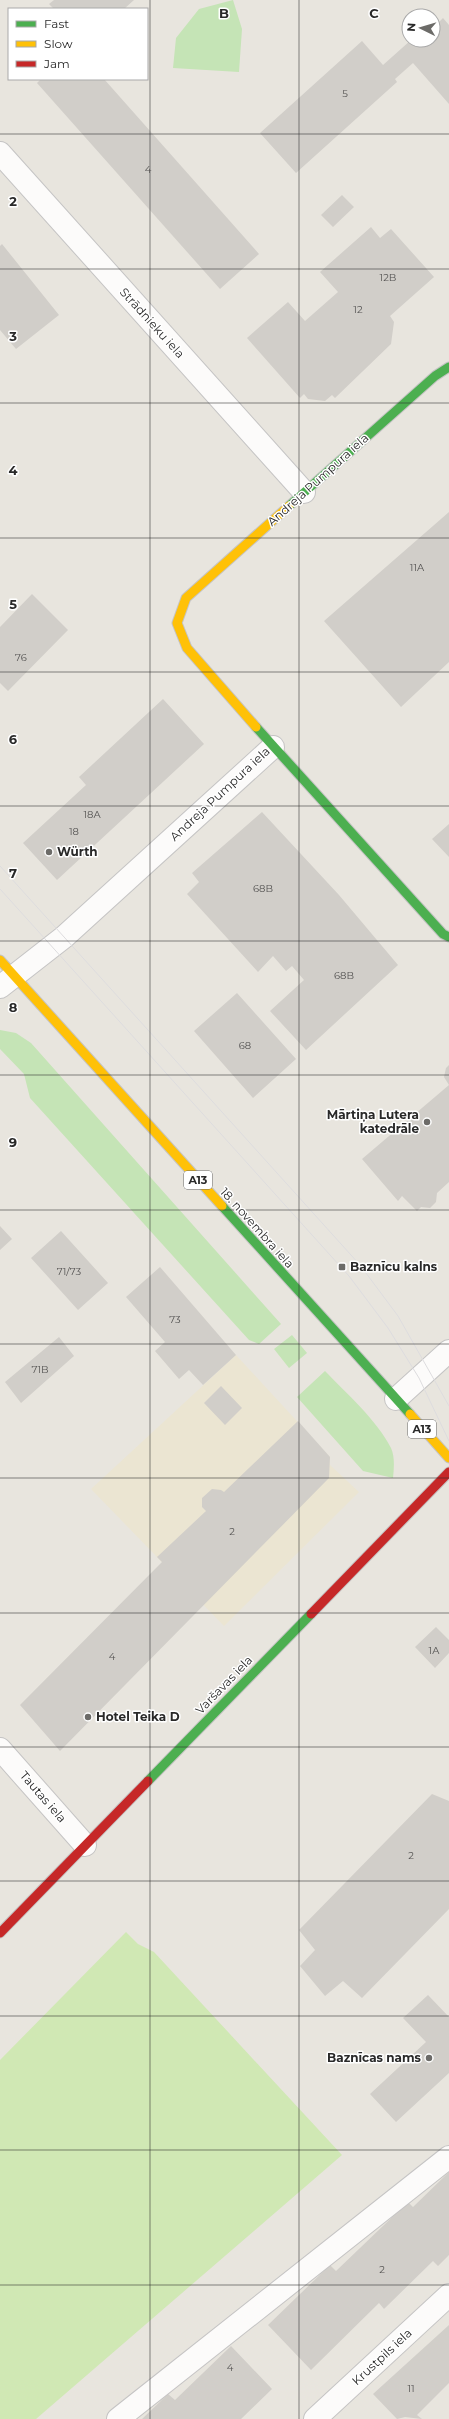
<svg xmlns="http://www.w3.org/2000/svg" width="449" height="2419" viewBox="0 0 449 2419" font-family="Montserrat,sans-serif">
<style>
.education{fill:#ebe5d2}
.green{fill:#c5e4b6}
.pitch{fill:#d0e8b4}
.building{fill:#d1cec9}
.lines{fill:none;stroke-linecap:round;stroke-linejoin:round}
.street-casing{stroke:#c5c4c4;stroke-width:24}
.fast-casing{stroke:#c5c4c4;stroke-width:11}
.slow-casing{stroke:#c5c4c4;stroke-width:11}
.jam-casing{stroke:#c5c4c4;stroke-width:11}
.street{stroke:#fcfbfa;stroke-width:22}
.fast{stroke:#4caf50;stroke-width:9}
.slow{stroke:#ffc107;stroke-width:9}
.jam{stroke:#c62828;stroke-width:9}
.tram{stroke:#dddcde;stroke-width:1}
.grid{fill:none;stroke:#292929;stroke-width:1;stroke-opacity:0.55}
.poi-dot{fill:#6c6b68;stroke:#fff;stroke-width:1.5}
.labels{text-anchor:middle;stroke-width:3;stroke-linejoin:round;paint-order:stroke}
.number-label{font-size:10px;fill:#545352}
.shield{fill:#fff;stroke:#696969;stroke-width:1}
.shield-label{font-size:11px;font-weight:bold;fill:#292929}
.street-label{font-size:12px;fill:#292929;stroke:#fff}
.poi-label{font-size:12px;font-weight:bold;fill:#292929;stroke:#fff;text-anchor:start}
.grid-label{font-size:13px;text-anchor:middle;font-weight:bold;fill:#292929;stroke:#fff;stroke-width:3;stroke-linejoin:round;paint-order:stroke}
</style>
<rect width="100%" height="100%" fill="#e8e5de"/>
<path class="education" d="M236 1355 330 1457V1465L359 1492 224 1626 91 1489Z"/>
<path class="green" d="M233 0 242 29 239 72 173 68 176 38 199 9Z
M0 1030 16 1033 31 1043 281 1324 259 1344 249 1340 30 1098 24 1074 0 1049Z
M292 1335 307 1353 289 1368 274 1349Z
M325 1371C347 1394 376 1419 391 1448 395 1457 394 1468 393 1478L363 1471 297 1397Z"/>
<path class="pitch" d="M126 1932 138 1944 154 1952 342 2155 36 2419H0V2060Z"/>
<path class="building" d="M54 0H134L124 9H54L49 4Z
M443 18 449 25V104L413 63 395 79 397 82 296 173 260 133 362 41 383 65 411 40H433V28Z
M41 79H104L259 254 220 289 37 83Z
M342 195 354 207 333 227 321 215Z
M371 227 380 238 391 229 434 277 390 316 394 322 391 344 335 398 332 395 325 401 308 399 304 394 300 398 247 338 288 302 305 321 338 292 320 272Z
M2 244 59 315 16 349 0 330V246Z
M449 512V662L401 707 324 621Z
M32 594 68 630 8 691 0 683V627Z
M163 699 204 744 57 880 23 843 86 785 79 777Z
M262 812 339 895 398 965 306 1050 270 1011 304 980 292 966 286 971 273 956 258 972 187 894 199 882 192 873Z
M449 824V857L432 839Z
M237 993 296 1059 253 1098 194 1031Z
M449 1065V1182L437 1193 436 1202 430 1208 421 1207 417 1211 402 1196 398 1201 362 1159 449 1085 444 1077 446 1068Z
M0 1226 12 1239 0 1250Z
M61 1231 108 1283 78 1310 31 1258Z
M160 1267 236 1355 203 1385 189 1370 179 1379 155 1351 165 1342 126 1297Z
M59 1337 74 1356 21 1403 5 1382Z
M221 1386 242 1408 225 1425 204 1403Z
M298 1421 330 1457 329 1478 60 1751 20 1705 162 1562 157 1557 206 1511 202 1507V1498L212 1489 221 1490 224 1492Z
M436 1627 449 1640V1653L435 1668 415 1647Z
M432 1794 449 1801V1909L362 1998 343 1981 325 1996 300 1966 315 1950 299 1930Z
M428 1995 449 2017V2073L396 2122 370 2094 426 2042 403 2018Z
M449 2172V2255L438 2266 433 2261 384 2309 379 2303 311 2370 268 2325 330 2265 336 2271 408 2202 413 2207Z
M449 2325V2383L417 2415 422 2419 405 2417 397 2419 373 2394Z
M231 2346 272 2389 241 2419H142L168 2394 175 2400Z"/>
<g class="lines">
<defs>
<path id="street" d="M0 153 304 492
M0 987 64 937 273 747
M396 1399 449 1351
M0 1749 85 1845
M118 2419 449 2157
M315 2419 449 2295"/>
<path id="fast" d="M289 506 435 376 449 367
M256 727 443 934 449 937
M222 1206 410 1414
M148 1781 311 1614"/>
<path id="slow" d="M256 727 187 648 177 623 186 598 289 506
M0 960 222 1206
M410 1414 449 1458"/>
<path id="jam" d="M311 1614 449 1472
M0 1933 148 1781"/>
</defs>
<use href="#street" class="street-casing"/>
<use href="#fast" class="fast-casing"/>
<use href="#slow" class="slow-casing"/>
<use href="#jam" class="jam-casing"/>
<use href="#street" class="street"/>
<use href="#fast" class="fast"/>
<use href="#slow" class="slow"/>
<use href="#jam" class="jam"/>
<path class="tram" d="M0 866 360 1265 398 1316 449 1406
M0 889 349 1276 388 1328 419 1378 449 1441"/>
</g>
<path class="grid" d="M150 0V2419M299 0V2419M0 134H449M0 269H449M0 403H449M0 538H449M0 672H449M0 806H449M0 941H449M0 1075H449M0 1210H449M0 1344H449M0 1478H449M0 1613H449M0 1747H449M0 1881H449M0 2016H449M0 2150H449M0 2285H449"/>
<g class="poi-dot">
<circle cx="49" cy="852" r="4"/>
<circle cx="427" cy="1122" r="4"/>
<rect x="338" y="1263" width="8" height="8" rx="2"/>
<circle cx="88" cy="1717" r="4"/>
<circle cx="429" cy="2058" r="4"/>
</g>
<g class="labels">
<g class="number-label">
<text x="345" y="97">5</text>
<text x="148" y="173">4</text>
<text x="388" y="281">12B</text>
<text x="358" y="313">12</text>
<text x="417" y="571">11A</text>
<text x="21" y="661">76</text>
<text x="92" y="818">18A</text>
<text x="74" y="835">18</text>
<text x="263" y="892">68B</text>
<text x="344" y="979">68B</text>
<text x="245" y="1049">68</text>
<text x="69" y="1275">71/73</text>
<text x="175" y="1323">73</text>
<text x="40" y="1373">71B</text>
<text x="232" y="1535">2</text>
<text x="434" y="1654">1A</text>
<text x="112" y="1660">4</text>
<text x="411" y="1859">2</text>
<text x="382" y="2273">2</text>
<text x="230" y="2371">4</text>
<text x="411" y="2392">11</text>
</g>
<g class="shield">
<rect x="184" y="1171" width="28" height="18" rx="3"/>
<rect x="408" y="1420" width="28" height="18" rx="3"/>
</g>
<g class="shield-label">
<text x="198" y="1184">A13</text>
<text x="422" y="1433">A13</text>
</g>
<g class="street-label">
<text transform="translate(152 323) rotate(48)" y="4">Strādnieku iela</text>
<text transform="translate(318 480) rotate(-42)" y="4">Andreja Pumpura iela</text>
<text transform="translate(220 794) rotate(-43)" y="4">Andreja Pumpura iela</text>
<text transform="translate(257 1228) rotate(48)" y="4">18. novembra iela</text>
<text transform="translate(224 1685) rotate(-46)" y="4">Varšavas iela</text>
<text transform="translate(43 1797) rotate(49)" y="4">Tautas iela</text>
<text transform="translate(382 2357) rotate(-43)" y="4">Krustpils iela</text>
</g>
<g class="poi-label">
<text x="57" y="856">Würth</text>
<text x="419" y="1119" text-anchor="end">Mārtiņa Lutera<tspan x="419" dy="14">katedrāle</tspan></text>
<text x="350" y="1271">Baznīcu kalns</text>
<text x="96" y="1721">Hotel Teika D</text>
<text x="421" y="2062" text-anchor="end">Baznīcas nams</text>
</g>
</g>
<g class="grid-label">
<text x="224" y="18">B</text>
<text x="374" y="18">C</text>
<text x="13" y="206">2</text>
<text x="13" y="341">3</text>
<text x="13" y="475">4</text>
<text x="13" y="609">5</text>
<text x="13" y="744">6</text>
<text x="13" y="878">7</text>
<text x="13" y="1012">8</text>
<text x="13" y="1147">9</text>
</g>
<rect x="8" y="8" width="140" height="72" fill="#ffffff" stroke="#a9a9a9"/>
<rect x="16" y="21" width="20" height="6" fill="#4caf50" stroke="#a9a9a9"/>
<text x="44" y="28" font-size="12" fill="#292929">Fast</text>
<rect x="16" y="41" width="20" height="6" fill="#ffc107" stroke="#a9a9a9"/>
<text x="44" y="48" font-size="12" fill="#292929">Slow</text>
<rect x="16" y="61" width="20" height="6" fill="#c62828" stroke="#a9a9a9"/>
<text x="44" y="68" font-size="12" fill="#292929">Jam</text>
<g transform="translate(421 28) rotate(275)"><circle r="19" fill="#ffffff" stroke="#a9a9a9"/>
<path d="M0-3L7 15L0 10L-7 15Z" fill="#6c6b68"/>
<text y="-6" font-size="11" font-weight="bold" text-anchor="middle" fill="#292929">N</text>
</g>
</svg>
